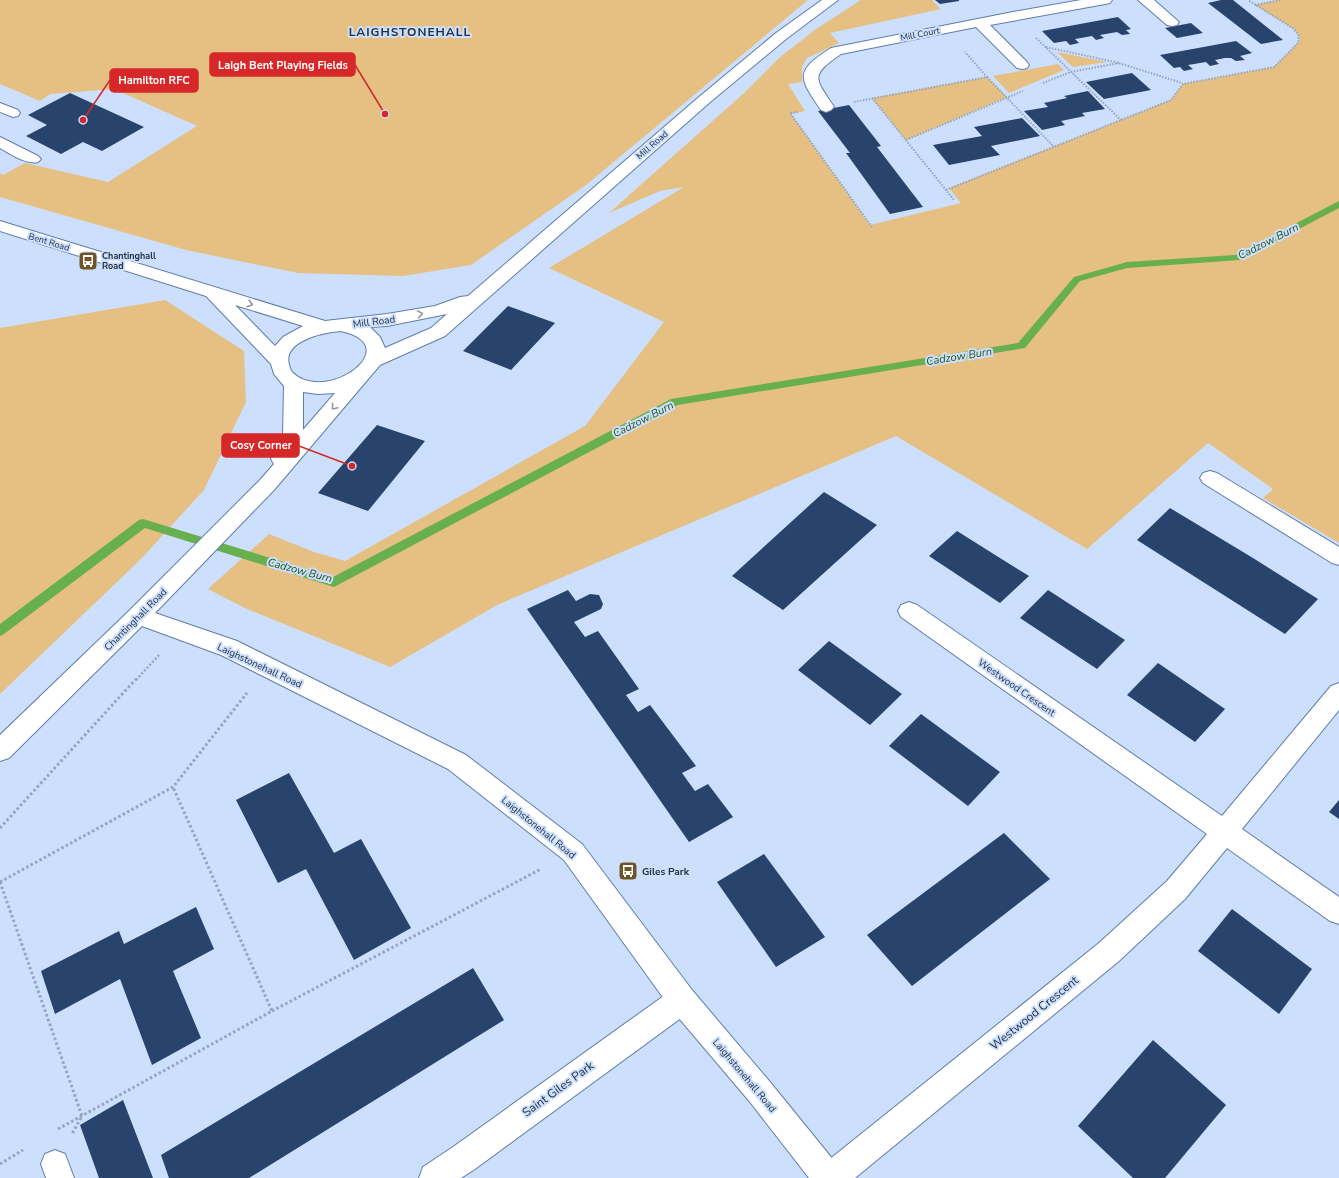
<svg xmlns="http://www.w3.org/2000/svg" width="1339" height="1178" viewBox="0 0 1339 1178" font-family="'Nunito Sans',sans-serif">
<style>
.green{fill:#e6bf83}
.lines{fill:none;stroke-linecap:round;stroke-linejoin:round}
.stream{fill:#68af50;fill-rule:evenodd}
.building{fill:#29446c}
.lane-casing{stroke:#607da8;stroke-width:2}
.street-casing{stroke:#607da8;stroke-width:2}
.secondary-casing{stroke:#607da8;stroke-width:2}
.path-far2{stroke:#94a5bf;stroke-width:2;stroke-dasharray:1.5 1.5;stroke-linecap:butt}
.path-far1{stroke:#94a5bf;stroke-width:2.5;stroke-dasharray:2 2;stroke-linecap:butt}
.path{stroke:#94a5bf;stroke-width:3;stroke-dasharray:2.5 2.5;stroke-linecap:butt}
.lane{fill:#fff;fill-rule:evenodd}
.street{fill:#fff;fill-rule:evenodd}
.secondary{fill:#fff;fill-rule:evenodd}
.oneway{stroke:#9198a0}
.labels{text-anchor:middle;stroke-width:4;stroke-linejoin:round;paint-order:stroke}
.far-street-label{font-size:9px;fill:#233042;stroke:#ccdffd}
.far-poi-label{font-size:9px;font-weight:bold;fill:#233042;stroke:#ccdffd;text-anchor:start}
.street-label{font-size:10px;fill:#233042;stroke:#ccdffd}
.poi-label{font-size:10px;font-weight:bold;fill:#233042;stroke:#ccdffd;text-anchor:start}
.water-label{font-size:11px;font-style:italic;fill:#235211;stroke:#ccdffd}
.far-district-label{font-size:12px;font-weight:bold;letter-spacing:1px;fill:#233042;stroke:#ccdffd}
.near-street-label{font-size:12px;fill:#233042;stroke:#ccdffd}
.leader{fill:none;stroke:#d62828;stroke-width:1.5}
.callout-dot{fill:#d62828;stroke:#ccdffd;stroke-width:1.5}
.callout{fill:#d62828;stroke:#d62828;stroke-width:1.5}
.callout-label{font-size:11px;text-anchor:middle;font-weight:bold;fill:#fff}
</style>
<rect width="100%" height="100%" fill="#ccdffd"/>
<path class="green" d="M0 0H808L586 185 471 265 403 276 298 273 186 250 0 197V173L3 175 25 163 108 182 197 126 114 89 50 94 40 101 0 84Z
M861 0H932L941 9 830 33 839 43 807 58 802 67V82L788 84 805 111 791 114 870 225 961 203 949 188 1171 100 1183 84 1274 67 1298 43 1300 38 1294 29 1255 5 1280 0H1339V543L1263 498 1273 489 1208 443 1087 549 896 436 497 605 390 667 247 609 208 589 269 534 314 552 345 561 585 426 664 322 549 268 684 187 660 191 609 213 743 94 779 58 816 29Z
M1057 52 1107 62 1073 67Z
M1058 64 1064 70 1009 93 993 76Z
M987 77 1007 97 906 140 872 98Z
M165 300 244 351 246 402 204 490 140 560 0 694V328Z"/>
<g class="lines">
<path class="stream" d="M1339 201V208L1240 260 1127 268 1080 281 1025 348 678 405 334 587 145 528 4 634 0 636V624L139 520 143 519 333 577 671 399 1018 343 1074 277 1127 262 1235 255Z"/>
</g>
<path class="building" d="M935 0H959V1L940 4Z
M1221 0H1233L1283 40 1261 44 1208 3Z
M1118 17 1131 29 1126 30 1130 34 1122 35 1117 32 1100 35 1104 38 1096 40 1092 36 1081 38 1075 39 1079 43 1070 45 1066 41 1054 43 1042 31Z
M1191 23 1203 33 1177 38 1165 28Z
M1236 41 1252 53 1240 56 1245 60 1236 61 1231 58H1225L1215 60 1219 64 1210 66 1206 62 1188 65 1193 69 1184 71 1180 67 1174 68 1160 55Z
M1132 73 1151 90 1104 99 1086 82Z
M1088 91 1105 109 1082 113 1085 116 1061 121 1065 125 1042 130 1024 111 1048 107 1044 103 1067 98 1064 96Z
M70 93 144 127 102 151 83 142 61 154 26 136 47 125 28 115Z
M849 105 881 146 877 147 923 207 890 214 846 153H850L818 111Z
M1022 118 1040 136 991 146 1000 155 949 165 933 145 982 136 974 127Z
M508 306 555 323 511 370 463 351Z
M377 425 425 441 368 511 318 493Z
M824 492 877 525 783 610 732 576Z
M1170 508 1253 558 1318 599 1285 634 1137 540Z
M957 531 992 553 1029 576 1000 603 929 556Z
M568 590 576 601 590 594 599 595 603 604 601 609 574 622 585 637 598 631 639 689 626 695 638 712 650 705 696 766 682 773 695 791 708 784 733 817 689 842 527 609Z
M1048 590 1125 640 1097 669 1020 618Z
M829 641 902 694 870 725 798 670Z
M1158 663 1225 709 1195 742 1127 695Z
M921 714 1000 772 968 806 889 746Z
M289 773 334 853 361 839 411 928 354 960 306 869 278 883 236 800Z
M1339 800V819L1329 812Z
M1004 833 1050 879 912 986 867 935Z
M764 854 825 937 776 967 717 882Z
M196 907 214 949 173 971 201 1038 152 1065 120 979 55 1014 41 971 119 931 124 944Z
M1232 909 1312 969 1279 1014 1198 951Z
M473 968 504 1020 249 1178H169L161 1155Z
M1153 1040 1226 1105 1165 1178H1133L1078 1126Z
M123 1100 153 1178H99L80 1125Z"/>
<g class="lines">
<defs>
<path id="lane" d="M0 103 18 110 20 113 18 116 13 117 0 112Z
M0 137 38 156 41 159 38 162C26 165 11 154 0 148Z
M1210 471 1217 473 1339 547V565L1332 563 1203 483 1200 478 1203 473Z
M55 1150 65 1154 74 1178H46L41 1164 45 1154Z"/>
<path id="street" d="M1081 0H1112L1110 3 1105 4 990 25 1027 62 1029 65 1027 68 1022 69 1017 68 976 27 841 54C809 76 815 78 834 107L831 110 826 112 821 110C798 77 795 71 831 48L1013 12Z
M1138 0H1154L1179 22 1177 25 1172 26 1167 25Z
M909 602 917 605 1222 816 1331 686 1339 683V710L1242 829 1339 897V924L1330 921 1227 848 1185 899 1119 961 855 1178H816L820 1167 1099 943 1167 881 1207 834 901 617 898 611 901 605Z
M682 986 692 990 696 1000 692 1010 475 1169 461 1178H419L423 1167 453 1147 672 990Z"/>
<path id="secondary" d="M822 0H838L786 39 709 103 445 336 380 365 274 490 155 613 237 641 466 755 582 844 692 990 770 1082 839 1167 843 1178H809L750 1102 672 1010 564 860 448 769 221 655 142 626 9 758 0 761V735L130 610 260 480 274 464 271 459 283 435 284 386 274 374 271 364 206 296 0 231V221L325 321 387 314 435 306 460 297 468 296 699 97 776 33ZM235 305 303 326 283 337 275 346ZM447 314 431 328 385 348 380 337 370 327 387 326ZM340 331C409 345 326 406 292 372 275 342 321 333 340 331ZM303 392 318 394 335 393 303 430Z"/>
</defs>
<use href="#lane" class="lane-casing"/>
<use href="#street" class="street-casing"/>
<use href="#secondary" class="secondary-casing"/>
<path class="path-far2" d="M1255 5 1280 0
M1036 38 1121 120
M1046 47 1119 63 1182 83
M987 77 1054 147
M1043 83 1071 72 1119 63
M872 98 954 200
M854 102 987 77 965 52
M798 112 790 113 872 227
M906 140 1023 91
M946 190 1171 100 1183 84 1274 67 1298 43 1299 36 1294 29 1248 0"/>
<path class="path-far1" d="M136 680 159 655"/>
<path class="path" d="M0 828 136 679
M0 882 173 787 247 693
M0 882 82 1116 72 1134
M272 1011 541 869
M58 1129 272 1011 173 787
M0 1164 23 1150"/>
<use href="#lane" class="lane"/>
<use href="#street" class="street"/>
<use href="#secondary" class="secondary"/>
</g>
<defs><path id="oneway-chevron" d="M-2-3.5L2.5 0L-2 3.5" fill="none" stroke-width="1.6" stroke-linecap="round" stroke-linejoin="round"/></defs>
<g class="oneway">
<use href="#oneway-chevron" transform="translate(250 304) rotate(17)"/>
<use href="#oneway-chevron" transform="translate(420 314) rotate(-10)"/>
<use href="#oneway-chevron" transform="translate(334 407) rotate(130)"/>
</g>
<defs>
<symbol id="bus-square" viewBox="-11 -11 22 22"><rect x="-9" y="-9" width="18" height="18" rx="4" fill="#6f5426" stroke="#ccdffd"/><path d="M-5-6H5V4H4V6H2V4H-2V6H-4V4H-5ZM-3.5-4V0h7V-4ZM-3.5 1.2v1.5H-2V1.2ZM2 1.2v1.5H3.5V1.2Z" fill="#fff"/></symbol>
</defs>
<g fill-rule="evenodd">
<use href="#bus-square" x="77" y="250" width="22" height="22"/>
<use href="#bus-square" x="617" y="860" width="22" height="22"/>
</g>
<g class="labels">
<g class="far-street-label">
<text transform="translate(920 34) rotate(-11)" y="3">Mill Court</text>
<text transform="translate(652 145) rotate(-41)" y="3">Mill Road</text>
<text transform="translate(49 242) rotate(17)" y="3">Bent Road</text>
</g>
<g class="far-poi-label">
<text x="102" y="259">Chantinghall<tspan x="102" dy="10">Road</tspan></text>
</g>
<g class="street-label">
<text transform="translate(374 321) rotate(-7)" y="4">Mill Road</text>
<text transform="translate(135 619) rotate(-45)" y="4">Chantinghall Road</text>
<text transform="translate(260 665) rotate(25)" y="4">Laighstonehall Road</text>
<text transform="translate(1017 687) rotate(35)" y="4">Westwood Crescent</text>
<text transform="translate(539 827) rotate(39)" y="4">Laighstonehall Road</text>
<text transform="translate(745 1075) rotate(50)" y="4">Laighstonehall Road</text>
</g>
<g class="poi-label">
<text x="642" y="875">Giles Park</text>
</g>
<g class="water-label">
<text transform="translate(1268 241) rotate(-27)" y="4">Cadzow Burn</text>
<text transform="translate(959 356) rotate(-9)" y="4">Cadzow Burn</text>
<text transform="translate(643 419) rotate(-27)" y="4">Cadzow Burn</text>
<text transform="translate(300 570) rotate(15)" y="4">Cadzow Burn</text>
</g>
<g class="far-district-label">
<text x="410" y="36">LAIGHSTONEHALL</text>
</g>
<g class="near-street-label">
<text transform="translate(1034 1013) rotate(-39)" y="4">Westwood Crescent</text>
<text transform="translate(558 1089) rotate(-36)" y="4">Saint Giles Park</text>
</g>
</g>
<path class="leader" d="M385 114L355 65M83 120L110 80M352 466L299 446"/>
<g class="callout-dot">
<circle cx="385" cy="114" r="4"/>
<circle cx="83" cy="120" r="4"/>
<circle cx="352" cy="466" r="4"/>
</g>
<g class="callout">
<rect x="210" y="53" width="145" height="23" rx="4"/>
<rect x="110" y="69" width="88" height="23" rx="4"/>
<rect x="222" y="434" width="77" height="23" rx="4"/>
</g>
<g class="callout-label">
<text x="283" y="69">Laigh Bent Playing Fields</text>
<text x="154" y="84">Hamilton RFC</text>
<text x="261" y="449">Cosy Corner</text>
</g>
</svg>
